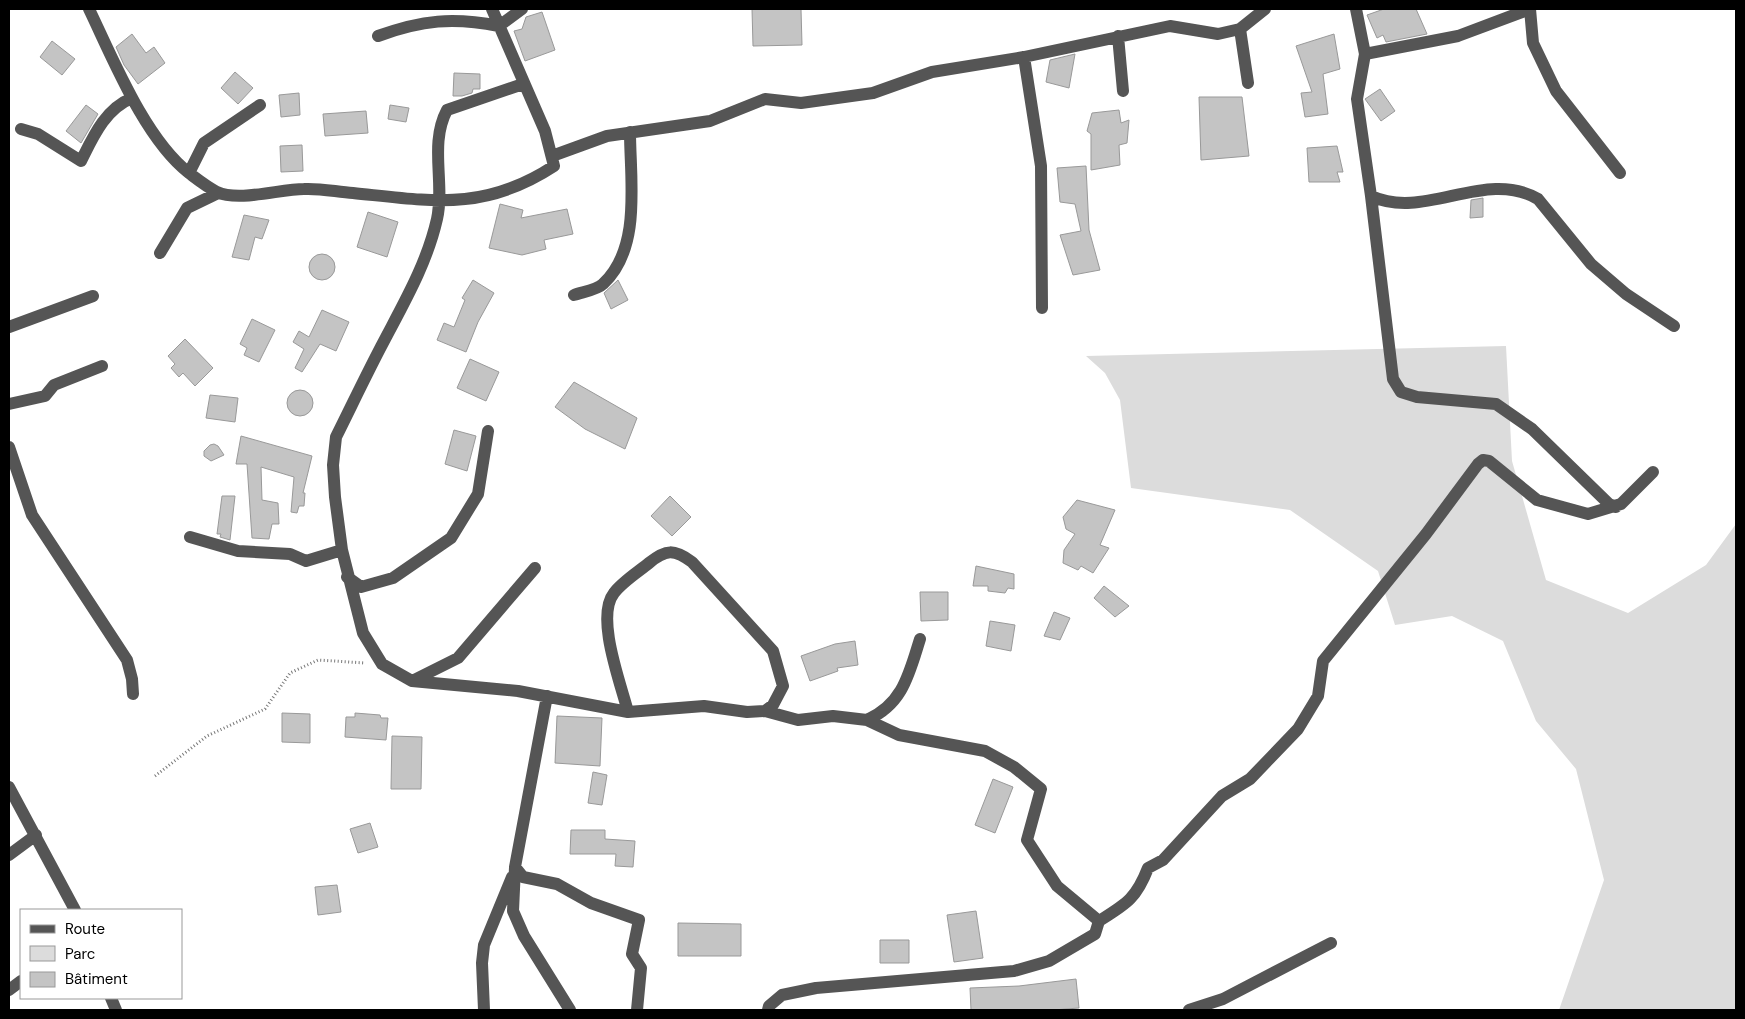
<svg xmlns="http://www.w3.org/2000/svg" width="1745" height="1019" viewBox="0 0 1745 1019" font-family="'DM Sans',sans-serif">
<style>
.green{fill:#dcdcdc}
.building{fill:#c4c4c4;stroke:#999}
.lines{fill:none;stroke-linecap:round;stroke-linejoin:round}
.path{stroke:#777;stroke-width:3;stroke-dasharray:1 2.5;stroke-linecap:butt}
.minor{stroke:#555;stroke-width:12}
</style>
<rect width="100%" height="100%" fill="#fff"/>
<path class="green" d="M1506 346 1512 461 1546 580 1628 613 1706 565 1736 524V1010H1559L1604 880 1576 769 1536 721 1503 641 1452 616 1395 625 1378 571 1290 510 1131 488 1120 400 1105 373 1086 356Z"/>
<path class="building" d="M752 9H801L802 45 753 46Z
M1384 9H1416L1427 34 1386 42 1383 35 1377 38 1367 15Z
M542 12 555 50 525 61 514 31 522 29 526 17Z
M132 34 146 53 154 47 165 63 138 84 124 65 116 47Z
M1334 34 1340 69 1323 74 1328 114 1305 117 1301 93 1312 92 1296 46Z
M52 41 75 59 62 75 40 57Z
M1075 54 1069 88 1046 82 1050 60Z
M235 72 253 88 238 104 221 88Z
M454 73 480 74V89H473L472 93 462 96H453Z
M1380 89 1395 111 1381 121 1365 99Z
M299 93 300 115 281 117 279 95Z
M1199 97H1242L1249 156 1201 160Z
M86 105 98 114 81 143 66 131Z
M390 105 409 108 406 122 388 119Z
M1119 110 1121 123 1129 120 1127 143 1119 145 1120 165 1091 170V134L1087 131 1092 113Z
M366 111 368 133 325 136 323 114Z
M302 145 303 171 281 172 280 146Z
M1337 146 1343 172H1337L1340 182H1309L1307 148Z
M1086 166 1089 230 1100 270 1073 275 1060 235 1081 231 1075 204 1060 202 1057 168Z
M1483 198V217L1470 218 1471 200Z
M500 204 523 210 521 218 567 209 573 234 544 240 546 249 522 255 489 248Z
M368 212 398 222 387 257 357 247Z
M244 215 269 220 262 239 255 237 249 260 232 257Z
M309 267a13 13 0 1 1 26 0a13 13 0 1 1-26 0Z
M473 280 494 293 478 322 466 352 437 340 444 323 454 327 465 300 462 298Z
M618 280 628 300 611 309 604 293Z
M322 310 349 322 336 351 320 344 302 372 295 368 304 349 293 342 299 331 309 337Z
M252 319 275 330 259 362 244 355 247 348 240 344Z
M185 339 213 368 195 386 183 373 179 377 171 368 175 364 168 356Z
M470 359 499 372 486 401 457 388Z
M574 382 637 418 625 449 585 429 555 407Z
M287 403a13 13 0 1 1 26 0a13 13 0 1 1-26 0Z
M210 395 238 398 235 422 206 418Z
M454 430 476 436 467 471 445 464Z
M241 436 312 456 303 493H305L304 506H299L297 513 291 512 294 477 261 467 262 500 278 503 279 524H272L269 539 252 538 247 464H236Z
M214 444 218 446 224 455 211 461 204 456V451L210 445Z
M222 496H235L230 540 220 537 221 534H217Z
M670 496 691 517 672 536 651 516Z
M1077 500 1115 510 1100 545 1109 548 1093 573 1081 566 1078 570 1063 563 1064 550 1075 534 1066 529 1063 517Z
M976 566 1014 574V589L1008 588 1005 593 988 591V586H973Z
M1104 586 1129 606 1115 617 1094 598Z
M920 592H948V620L921 621Z
M1054 612 1070 618 1060 640 1044 636Z
M990 621 1015 625 1011 651 986 646Z
M855 641 858 665 837 668 838 671 810 681 801 656 835 644Z
M282 713 310 714V743L282 742Z
M355 713 380 715 381 718H388L386 740 345 737 346 717H355Z
M557 716 602 718 600 766 555 763Z
M392 736 422 737 421 789H391Z
M593 772 607 775 602 805 588 803Z
M993 779 1013 787 995 833 975 825Z
M370 823 378 847 358 853 350 829Z
M571 830H605V839L635 841 633 867 615 866 616 854H570Z
M337 885 341 912 318 915 315 887Z
M976 911 983 958 954 962 947 915Z
M678 923 741 924V956H678Z
M880 940H909V963H880Z
M1076 979 1079 1008 1053 1010H971L970 988 1019 986Z"/>
<g class="lines">
<path class="path" d="M155 776 207 736 265 709 290 673 318 660 365 663"/>
<path class="minor" d="M89 9C113 59 145 139 189 173 197 179 207 187 217 192 239 202 280 189 304 189 320 188 337 192 353 193 431 201 484 212 554 166L545 131 492 9
M1356 9 1365 54
M1530 9 1458 36 1365 54 1357 99 1371 196C1425 221 1485 168 1538 199L1591 264 1626 294 1674 326
M1530 9 1533 43 1556 91 1620 173
M1240 29 1248 83
M378 36C422 20 453 17 499 26L522 9
M1118 36 1123 91
M1024 57 1041 166 1042 308
M523 84 447 110C429 144 445 183 437 219 427 263 405 301 384 341 367 373 352 405 336 437L333 465 335 497 342 550 363 633 382 664 412 681 518 691 628 712 704 706 747 712 765 711 773 705 783 686 773 651 692 562C674 549 666 549 649 563 638 572 622 582 614 593 595 617 621 684 628 712
M21 129 38 134 81 161C93 137 105 109 132 98
M552 156 607 136 710 121 765 99 801 103 873 93 932 72 1024 57 1170 26 1218 34 1240 29 1265 9
M189 173 204 143 260 105
M1371 196 1393 379 1401 392 1417 397 1496 404 1532 429 1609 504 1616 507
M160 253 187 208 218 193
M574 295C582 292 597 290 603 284 642 248 630 180 630 132
M9 327 93 296
M9 404 45 396 54 385 102 366
M9 447 32 515 127 660 132 679 133 694
M190 537 238 551 290 554 306 561 342 550
M347 577 361 587 393 578 451 538 478 494 488 431
M412 681 458 658 535 568
M547 696 515 867 513 911 524 936 570 1010
M765 711 798 720 833 716 867 720 899 735 985 751 1014 767 1041 789 1027 840 1057 886 1099 921C1126 904 1136 899 1148 868L1163 860 1222 796 1250 779 1298 729 1318 696 1323 661 1426 534 1478 464 1483 460 1489 461 1537 500 1588 514 1621 504 1653 472
M867 720C903 704 909 674 920 639
M9 787 75 910
M9 855 36 835
M515 867 523 877 557 884 591 903 639 920 632 954 641 968 637 1010
M9 990 21 981
M111 998 116 1010
M484 1010 482 963 484 945 512 877
M768 1010 769 1006 782 995 816 988 1014 971 1049 961 1095 934 1099 921
M1189 1010 1223 999 1331 943"/>
</g>
<rect width="1745" height="1019" fill="none" stroke="#000000" stroke-width="20"/>
<rect x="20" y="909" width="162" height="90" fill="#ffffff" stroke="#999999"/>
<rect x="30" y="925" width="25" height="8" fill="#555555" stroke="#999999"/>
<text x="65" y="934" font-size="15" fill="#000000">Route</text>
<rect x="30" y="946" width="25" height="15" fill="#dcdcdc" stroke="#999999"/>
<text x="65" y="959" font-size="15" fill="#000000">Parc</text>
<rect x="30" y="972" width="25" height="15" fill="#c4c4c4" stroke="#999999"/>
<text x="65" y="984" font-size="15" fill="#000000">Bâtiment</text>
</svg>
